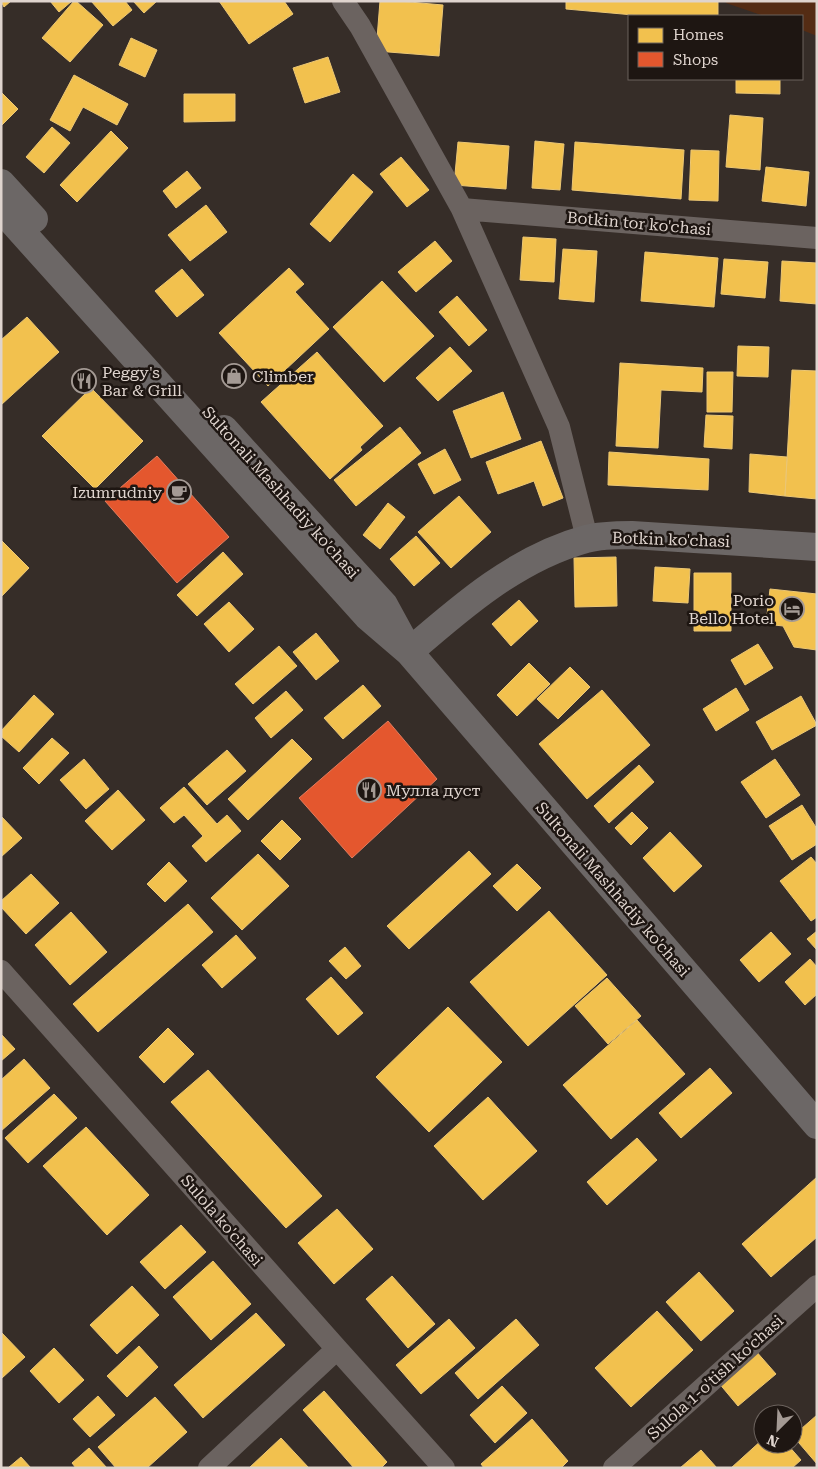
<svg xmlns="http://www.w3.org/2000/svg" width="818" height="1469" viewBox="0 0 818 1469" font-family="'Roboto Serif',serif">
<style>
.green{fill:#542c14}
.homes{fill:#f2c14e;stroke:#ecc774}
.shops{fill:#e4572e;stroke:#e27c5e}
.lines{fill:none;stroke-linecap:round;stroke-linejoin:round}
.street{stroke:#6b6360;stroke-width:22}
.secondary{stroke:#6c6766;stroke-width:28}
.labels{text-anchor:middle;stroke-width:5;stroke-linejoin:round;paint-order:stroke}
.street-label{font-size:16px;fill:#dfd4ce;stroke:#1e1612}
.poi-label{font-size:16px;fill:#dfd4ce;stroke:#1e1612;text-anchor:start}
</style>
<rect width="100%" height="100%" fill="#362d28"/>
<path class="green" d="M726 1H817V36L802 30V16H764L726 3Z"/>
<path class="homes" d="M1 1H11L4 7Z
M50 1H72L59 12Z
M74 1H76L103 25 70 62 42 38Z
M91 1H125L132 10 113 26Z
M133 1H157L144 13Z
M219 1H284L293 14 249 44Z
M380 1H398L443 5 439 56 376 51Z
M566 1H718V16H645L566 9Z
M131 38 157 50 145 77 119 65Z
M328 57 340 92 305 103 293 68Z
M74 75 128 104 117 125 83 107 70 131 50 120Z
M736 79H780V94L736 93Z
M1 92 18 109 2 125 1 124Z
M184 94H235V121L184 122Z
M730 115 763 118 760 170 726 167Z
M52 127 70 143 44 173 26 157Z
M111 131 128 148 77 202 60 185Z
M535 141 564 144 560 190 532 188Z
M458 142 509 146 506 189 454 185Z
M575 142 684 150 681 199 572 190Z
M691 150 719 151 718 201 689 200Z
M401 157 429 190 407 207 380 174Z
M766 167 809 172 806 206 762 201Z
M187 171 201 188 176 208 163 191Z
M353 174 373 192 330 242 310 224Z
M206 205 227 232 190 261 168 235Z
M523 237 556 239 554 282 520 280Z
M435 241 452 261 416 292 398 272Z
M563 249 597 251 594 302 559 299Z
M645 252 718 258 714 307 641 301Z
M724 259 768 262 765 298 721 294Z
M782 261 817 263V304L780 301Z
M289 268 304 284 295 292 329 329 268 386 219 333Z
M182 269 204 295 177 317 155 291Z
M382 281 434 336 384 382 333 327Z
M457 296 487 330 469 346 439 312Z
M27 317 59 352 1 405V340Z
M738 346 769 347 768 377 737 376Z
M450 347 472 371 438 401 416 378Z
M317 352 383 426 360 447 362 450 330 479 261 402Z
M620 363 703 368 702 392 661 390 658 448 616 446Z
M792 370 817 371V499L785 496Z
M707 372H733L732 412H707Z
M91 388 143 441 95 489 42 436Z
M503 392 521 439 471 458 453 411Z
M706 415 733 416 732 449 704 447Z
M400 427 421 453 356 506 334 480Z
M541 441 563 498 543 506 534 481 498 494 486 462Z
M445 449 461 480 434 494 418 464Z
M609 452 709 459 708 490 608 485Z
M750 454 787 457 785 496 749 492Z
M459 496 491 532 451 568 418 532Z
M388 503 405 517 380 549 363 535Z
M416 536 440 563 414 586 390 559Z
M1 540 29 568 1 597Z
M223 552 243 574 197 616 177 595Z
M616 557 617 606 575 607 574 558Z
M655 567 690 569 688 603 653 601Z
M694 573H731V631H694Z
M770 589 817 594V650L794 647 783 626 766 624Z
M519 600 538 621 511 646 492 624Z
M229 602 254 629 229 652 204 624Z
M316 633 339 661 316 680 293 652Z
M758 644 773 668 745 685 731 660Z
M279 646 297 666 253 704 235 684Z
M529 663 550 684 517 716 497 695Z
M570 667 590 687 558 719 537 699Z
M363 685 381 706 343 739 324 718Z
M736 688 749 710 716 731 703 709Z
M602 690 650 745 587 799 539 744Z
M286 691 303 710 271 738 255 718Z
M34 695 54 714 19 752 1 736V731Z
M801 696 817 725 772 750 756 722Z
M52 738 69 753 39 784 23 768Z
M292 739 312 759 248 820 228 799Z
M227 750 246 771 207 805 188 784Z
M84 759 109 789 86 809 60 780Z
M775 759 800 795 766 818 741 782Z
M639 765 654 782 609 823 594 806Z
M184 787 217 824 227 815 241 831 206 862 192 846 203 836 184 815 174 823 160 808Z
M118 790 145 820 112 850 85 821Z
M802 805 817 829V844L792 860 769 826Z
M632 812 648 828 631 845 615 828Z
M1 816 22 838 1 857Z
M282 820 301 839 280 860 261 841Z
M670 832 702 866 674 892 643 858Z
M469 851 491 874 409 949 387 926Z
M258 854 289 886 242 930 211 898Z
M811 857 817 864V917L811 921 780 881Z
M169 862 187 881 165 902 147 884Z
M517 864 541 888 517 911 493 886Z
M31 874 59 903 26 934 1 907V901Z
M188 904 213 932 98 1032 73 1004Z
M549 911 607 975 528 1046 470 982Z
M71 912 107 952 70 985 35 945Z
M817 931V950L807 939Z
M771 932 791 954 759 982 740 960Z
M236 935 256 958 222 988 202 965Z
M345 947 361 966 346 979 329 961Z
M810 959 817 967V994L805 1005 785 982Z
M331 977 363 1013 338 1035 306 999Z
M607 978 641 1016 608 1044 575 1006Z
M448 1007 502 1062 429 1132 376 1077Z
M637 1020 685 1074 611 1139 563 1085Z
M168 1028 194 1054 164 1083 139 1057Z
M1 1034 15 1049 1 1061Z
M24 1059 50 1088 1 1131V1080Z
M710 1068 732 1093 681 1138 659 1113Z
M208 1070 322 1196 286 1228 171 1102Z
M54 1094 77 1118 28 1163 5 1138Z
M488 1097 537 1151 483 1200 434 1146Z
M86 1127 149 1195 107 1235 43 1166Z
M637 1138 657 1160 607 1205 587 1182Z
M817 1177V1237L771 1277 742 1244Z
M337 1209 373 1249 334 1284 298 1243Z
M181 1225 206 1252 165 1289 140 1262Z
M213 1261 251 1304 211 1340 173 1297Z
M699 1272 734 1311 701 1341 666 1302Z
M392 1276 435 1324 408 1348 366 1299Z
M132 1286 159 1315 117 1354 90 1325Z
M657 1311 693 1350 631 1407 595 1368Z
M256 1313 285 1345 203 1418 174 1385Z
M449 1319 475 1348 421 1394 396 1365Z
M516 1319 539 1345 478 1399 455 1373Z
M1 1332 25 1357 2 1378 1 1377Z
M139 1346 158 1367 127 1397 107 1376Z
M54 1348 84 1380 59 1403 30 1371Z
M755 1350 776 1374 738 1406 718 1382Z
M502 1386 527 1413 495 1443 470 1415Z
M324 1391 387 1462 381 1468H354L303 1410Z
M98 1396 115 1415 90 1437 73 1419Z
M155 1397 187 1432 147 1468H116L98 1447Z
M817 1415V1464L793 1436Z
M532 1419 568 1461 561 1468H484L481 1464Z
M281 1438 309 1468H249Z
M763 1439V1444H787L801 1460 792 1468H731Z
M89 1448 107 1468H76L72 1463Z
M701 1450 717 1468H680Z
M21 1457 31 1468H8Z"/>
<path class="shops" d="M157 456 229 537 177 583 105 501Z
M388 721 437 779 352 858 299 798Z"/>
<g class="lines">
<path class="street" d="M343 1 360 26 462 209 559 427 587 538
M462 209 817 238
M1 971 337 1349 444 1468
M209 1468 337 1349
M614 1468 817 1286"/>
<path class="secondary" d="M1 183 34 219
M1 209 367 616 409 652 817 1125
M224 429 384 605 402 638
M409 652C462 606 517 558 586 539 601 535 617 535 632 535L817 547"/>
</g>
<defs>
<symbol id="shop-ring" viewBox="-11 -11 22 22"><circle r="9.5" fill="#1e1612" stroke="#a49a94" stroke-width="1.5"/><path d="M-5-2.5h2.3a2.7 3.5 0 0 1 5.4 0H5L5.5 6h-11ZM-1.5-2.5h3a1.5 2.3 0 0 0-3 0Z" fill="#a49a94"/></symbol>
<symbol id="restaurant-ring" viewBox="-11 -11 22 22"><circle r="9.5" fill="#1e1612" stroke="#a49a94" stroke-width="1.5"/><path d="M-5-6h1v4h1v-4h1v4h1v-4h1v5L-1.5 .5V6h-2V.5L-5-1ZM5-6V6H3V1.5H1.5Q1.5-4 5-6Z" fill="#a49a94"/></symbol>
<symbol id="cafe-ring" viewBox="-11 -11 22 22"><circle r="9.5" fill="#1e1612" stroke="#a49a94" stroke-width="1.5"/><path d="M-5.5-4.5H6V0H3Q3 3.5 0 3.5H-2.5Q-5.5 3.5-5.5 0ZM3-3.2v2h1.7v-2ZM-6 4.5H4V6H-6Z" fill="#a49a94"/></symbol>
<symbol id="hotel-ring" viewBox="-11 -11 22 22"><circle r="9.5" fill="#1e1612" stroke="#a49a94" stroke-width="1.5"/><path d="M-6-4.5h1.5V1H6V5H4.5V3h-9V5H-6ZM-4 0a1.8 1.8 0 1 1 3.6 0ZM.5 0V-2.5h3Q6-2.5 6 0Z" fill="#a49a94"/></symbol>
</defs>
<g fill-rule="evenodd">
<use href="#shop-ring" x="220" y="362" width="28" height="28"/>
<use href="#restaurant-ring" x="70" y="367" width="28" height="28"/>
<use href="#cafe-ring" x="165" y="478" width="28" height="28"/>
<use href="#hotel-ring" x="778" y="595" width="28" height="28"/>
<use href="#restaurant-ring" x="355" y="776" width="28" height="28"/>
</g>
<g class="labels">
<g class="street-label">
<text transform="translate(639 223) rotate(5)" y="6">Botkin tor ko'chasi</text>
<text transform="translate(281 492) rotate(48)" y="6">Sultonali Mashhadiy ko'chasi</text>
<text transform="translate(671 539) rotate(2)" y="6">Botkin ko'chasi</text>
<text transform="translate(613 889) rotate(49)" y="6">Sultonali Mashhadiy ko'chasi</text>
<text transform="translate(222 1220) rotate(49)" y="6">Sulola ko'chasi</text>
<text transform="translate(715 1377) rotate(-42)" y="6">Sulola 1-o'tish ko'chasi</text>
</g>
<g class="poi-label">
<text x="102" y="378">Peggy's<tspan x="102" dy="18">Bar &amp; Grill</tspan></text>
<text x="252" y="382">Climber</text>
<text x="162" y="498" text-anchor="end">Izumrudniy</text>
<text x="774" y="606" text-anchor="end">Porio<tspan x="774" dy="18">Bello Hotel</tspan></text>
<text x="386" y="796">Мулла дуст</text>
</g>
</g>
<rect width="818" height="1469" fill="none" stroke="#dfd4ce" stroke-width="5"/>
<rect x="628" y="15" width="175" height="65" fill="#1e1612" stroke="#6b625d"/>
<rect x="638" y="28" width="25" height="15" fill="#f2c14e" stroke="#6b625d"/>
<text x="673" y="40" font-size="15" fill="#dfd4ce">Homes</text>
<rect x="638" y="52" width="25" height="15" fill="#e4572e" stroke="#6b625d"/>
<text x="673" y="65" font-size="15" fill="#dfd4ce">Shops</text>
<g transform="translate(778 1429) rotate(204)"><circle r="24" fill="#1e1612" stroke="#6b625d"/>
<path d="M0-4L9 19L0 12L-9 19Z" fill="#a49a94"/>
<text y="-8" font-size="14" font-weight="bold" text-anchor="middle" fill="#dfd4ce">N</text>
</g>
</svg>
